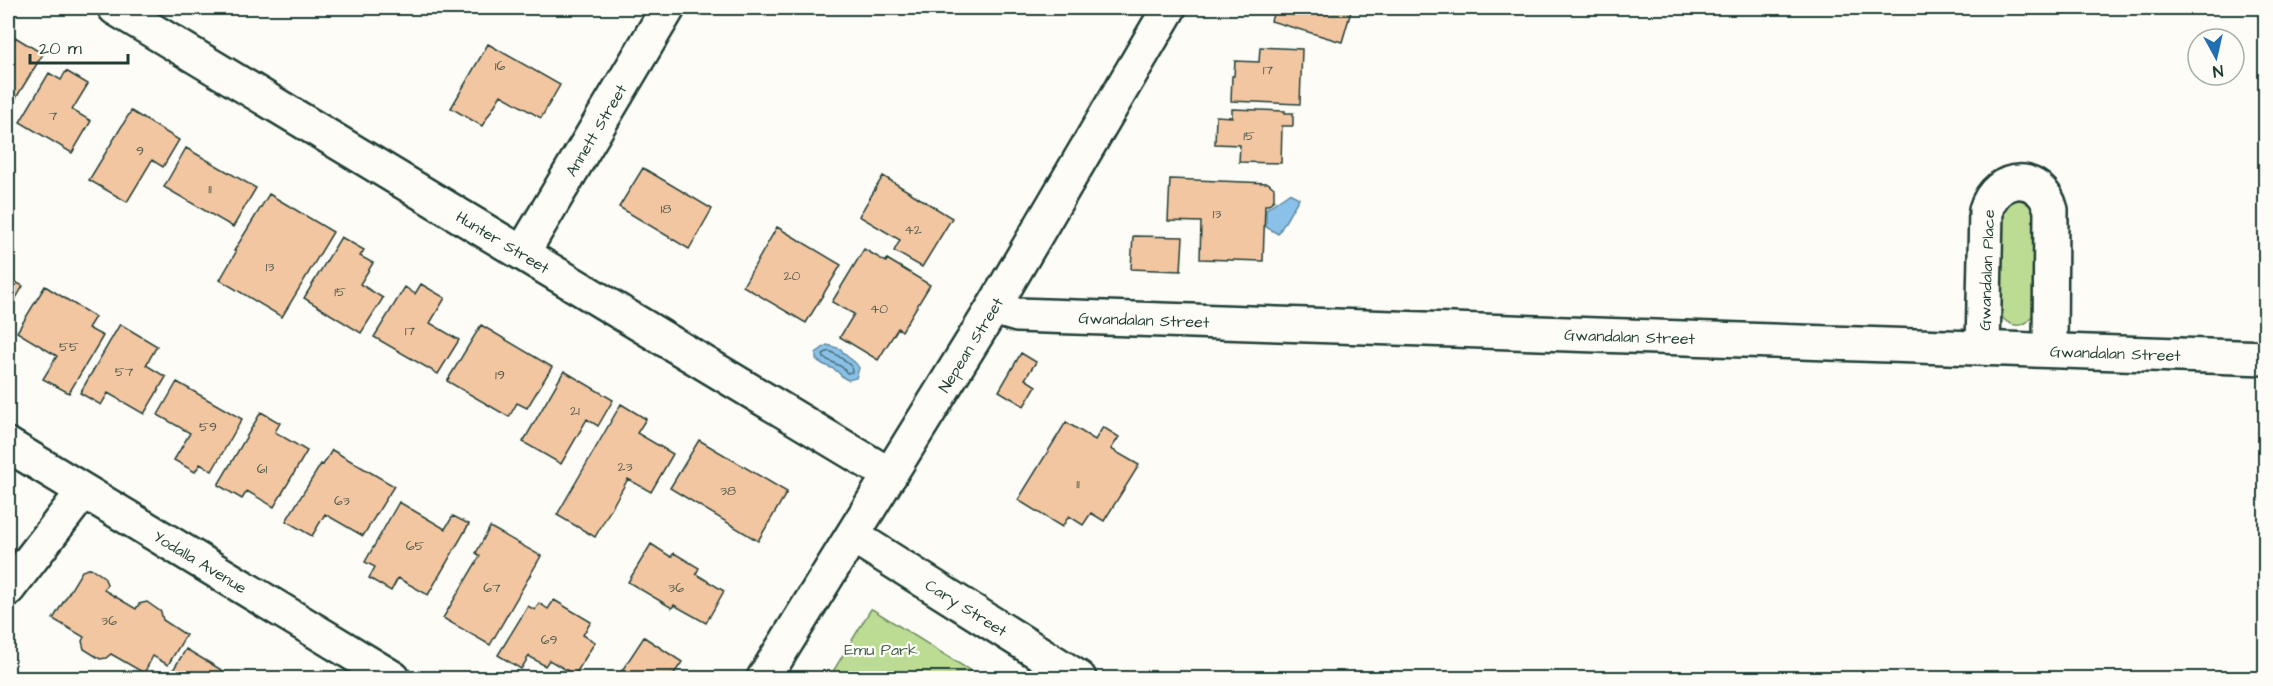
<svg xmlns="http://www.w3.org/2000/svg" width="2273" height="686" viewBox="0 0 2273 686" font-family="'Architects Daughter',sans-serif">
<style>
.green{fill:#bcdc94;stroke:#6e8c64;stroke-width:1.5}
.water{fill:#8ac1e8;stroke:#5f8ca0;stroke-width:1.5}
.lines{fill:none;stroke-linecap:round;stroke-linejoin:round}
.shore{stroke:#4a727c;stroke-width:1.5}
.building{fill:#f3c6a2;stroke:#1f3d34;stroke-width:1.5}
.minor-casing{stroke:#1f3d34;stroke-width:38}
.minor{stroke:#fdfcf7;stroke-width:33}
.labels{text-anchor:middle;stroke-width:4.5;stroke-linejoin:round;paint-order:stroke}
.number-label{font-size:14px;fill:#545f50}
.street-label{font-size:16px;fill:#1f3d34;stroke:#fdfcf7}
.park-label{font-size:16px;fill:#3e5d47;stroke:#fdfcf7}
</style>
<rect width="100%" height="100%" fill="#fdfcf7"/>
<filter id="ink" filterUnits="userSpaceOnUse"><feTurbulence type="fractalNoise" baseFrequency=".0167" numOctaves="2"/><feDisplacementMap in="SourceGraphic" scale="12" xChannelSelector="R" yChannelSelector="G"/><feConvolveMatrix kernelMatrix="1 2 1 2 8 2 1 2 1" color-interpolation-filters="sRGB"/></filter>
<g filter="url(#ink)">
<path class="green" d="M2020 200 2031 203 2035 208 2034 310C2030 329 2009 330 2000 314L2002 217C2004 207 2010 201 2020 200Z
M871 609H872L982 678H829Z"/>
<path class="water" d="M1289 193 1299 198 1278 234 1266 227V209Z
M827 345 841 349C845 358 855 359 859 368L856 378 848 380C842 378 841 374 835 370 829 366 821 365 816 359V353Z"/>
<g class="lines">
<path class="shore" d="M829 351C836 353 845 361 851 366L852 372 847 373 842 367 824 358 823 354Z"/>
</g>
<path class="building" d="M1275 8H1352L1342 42 1271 21Z
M15 37 43 54 8 111V48Z
M488 44 560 85 541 118 501 95 482 126 451 108Z
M1260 47 1302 49 1300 104 1231 101 1232 76H1234L1235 61 1259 62Z
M66 71 88 84 72 110 91 121 72 153 20 122 49 73 61 80Z
M1232 109 1285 111V113H1293V126H1282L1281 163 1239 162 1240 145 1215 144 1216 116 1232 117Z
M131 111 179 140 163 167 152 160 127 202 89 180Z
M186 148 256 188 233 227 164 187Z
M643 168 712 209 689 249 619 207Z
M883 176 952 218 922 267 894 251 900 240 859 216Z
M1170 179 1268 183 1274 188V200L1268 205H1265L1263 261 1200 259 1201 222 1168 221Z
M269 194 333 232 282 317 220 280 236 252 234 251Z
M777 227 841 265 806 323 743 286Z
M1133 236 1183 237 1181 271 1131 269Z
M341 237 364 250 360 256 373 263 360 284 383 298 361 333 304 298Z
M864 249 886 262 887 259 930 285 902 331 898 328 878 360 840 337 854 314 832 302Z
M8 278 23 286 8 312Z
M421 284 445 298 430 323 459 340 438 374 374 337 405 287 415 294Z
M45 286 95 317 88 328 103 336 69 393 43 379 57 356 17 332Z
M120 324 157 346 146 365 166 377 144 414 108 393 101 405 80 393Z
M481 325 552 367 527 408 517 403 509 417 447 381Z
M1021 353 1036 362 1025 379 1036 386 1024 406 999 391Z
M564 371 613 400 598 426 587 419 561 464 523 442Z
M177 382 242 419 212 471 200 464 195 472 174 460 190 433 158 415Z
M621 404 646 419 637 433 673 454 651 492 628 479 595 537 557 515Z
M261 412 280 423 275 432 307 451 274 507 247 491 242 499 218 485Z
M1066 422 1095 440 1103 427 1119 437 1111 449 1139 465 1104 521 1091 513 1083 525 1069 516 1062 527 1018 500Z
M699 440 787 492 758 541 670 488Z
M332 450 394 486 363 536 325 514 312 536 286 521 321 464 323 465Z
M399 502 445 529 453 516 469 524 428 595 398 578 391 591 369 578 375 567 365 562Z
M490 527 541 556 490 645 443 618 480 556 476 553Z
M651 544 671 557 674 553 699 568 696 574 724 591 706 623 674 605 672 608 628 582Z
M91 568 104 577 107 584 104 590 136 609 139 604 147 602 161 612 163 620 186 635 168 665 153 656 144 673 111 654 106 658 100 659 84 649 82 641 84 637 53 619 82 571Z
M554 600 591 622 583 635 595 642 575 675 549 660 545 666 529 656 521 669 498 655 528 606 535 610 539 603 548 609Z
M644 637 682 662 671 678H617Z
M186 649 235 678H168Z"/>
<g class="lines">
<defs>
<g id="minor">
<path id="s1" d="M115 8 890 475"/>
<path id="s2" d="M523 252 668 8"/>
<path id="s3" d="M993 308 1017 315 2266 358"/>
<path d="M1983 347 1986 210C1997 173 2041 172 2051 210L2050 350"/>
<path id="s4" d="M8 445 393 678"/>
<path id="s5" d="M853 536 1079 678"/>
<path d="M8 589 83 492"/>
<path id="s6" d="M764 678 993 308 1169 8"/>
</g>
</defs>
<use href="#minor" class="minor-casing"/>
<use href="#minor" class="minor"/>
</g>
</g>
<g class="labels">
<g class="number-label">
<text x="500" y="70">16</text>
<text x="1268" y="74">17</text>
<text x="53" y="120">7</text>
<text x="1249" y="140">15</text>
<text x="140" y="155">9</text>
<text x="210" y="193">11</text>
<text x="666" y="213">18</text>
<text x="1217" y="218">13</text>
<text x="913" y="234">42</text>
<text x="270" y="271">13</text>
<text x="792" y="280">20</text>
<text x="340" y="296">15</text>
<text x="879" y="313">40</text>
<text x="410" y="335">17</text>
<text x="69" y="351">55</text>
<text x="124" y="376">57</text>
<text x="500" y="379">19</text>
<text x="575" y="415">21</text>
<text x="208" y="431">59</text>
<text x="625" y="471">23</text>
<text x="262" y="473">61</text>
<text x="1078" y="488">11</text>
<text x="728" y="495">38</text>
<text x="342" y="505">63</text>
<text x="415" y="550">65</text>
<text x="492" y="592">67</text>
<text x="676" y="592">36</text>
<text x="109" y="625">36</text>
<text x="549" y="644">69</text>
</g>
<g class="street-label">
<text dy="6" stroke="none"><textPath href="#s2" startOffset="142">Annett Street</textPath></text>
<text dy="6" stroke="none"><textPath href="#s1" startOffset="453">Hunter Street</textPath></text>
<text transform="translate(1986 270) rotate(-88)" y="6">Gwandalan Place</text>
<text dy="6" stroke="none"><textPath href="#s3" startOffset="152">Gwandalan Street</textPath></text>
<text dy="6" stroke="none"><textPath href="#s3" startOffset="638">Gwandalan Street</textPath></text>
<text dy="6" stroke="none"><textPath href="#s6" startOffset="392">Nepean Street</textPath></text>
<text dy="6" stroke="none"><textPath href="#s3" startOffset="1124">Gwandalan Street</textPath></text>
<text dy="6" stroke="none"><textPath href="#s4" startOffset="225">Yodalla Avenue</textPath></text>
<text dy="6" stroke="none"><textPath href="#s5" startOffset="134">Cary Street</textPath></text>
</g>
<g class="park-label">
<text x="881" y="655">Emu Park</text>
</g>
</g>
<rect width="2273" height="686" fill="none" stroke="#fdfcf7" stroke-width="30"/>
<rect x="15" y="15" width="2243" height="656" fill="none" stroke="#1f3d34" stroke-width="2" filter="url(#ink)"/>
<g transform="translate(2216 57) rotate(172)"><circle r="28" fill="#fdfcf7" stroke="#a4b0a9" stroke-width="1.5"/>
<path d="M0-4.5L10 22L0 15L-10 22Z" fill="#1f6fb2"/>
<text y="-9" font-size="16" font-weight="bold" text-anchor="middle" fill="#1f3d34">N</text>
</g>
<path d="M30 54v9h98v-9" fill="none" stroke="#1f3d34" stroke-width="3"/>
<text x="39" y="54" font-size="18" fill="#1f3d34" stroke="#fdfcf7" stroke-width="4.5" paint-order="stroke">20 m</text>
</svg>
